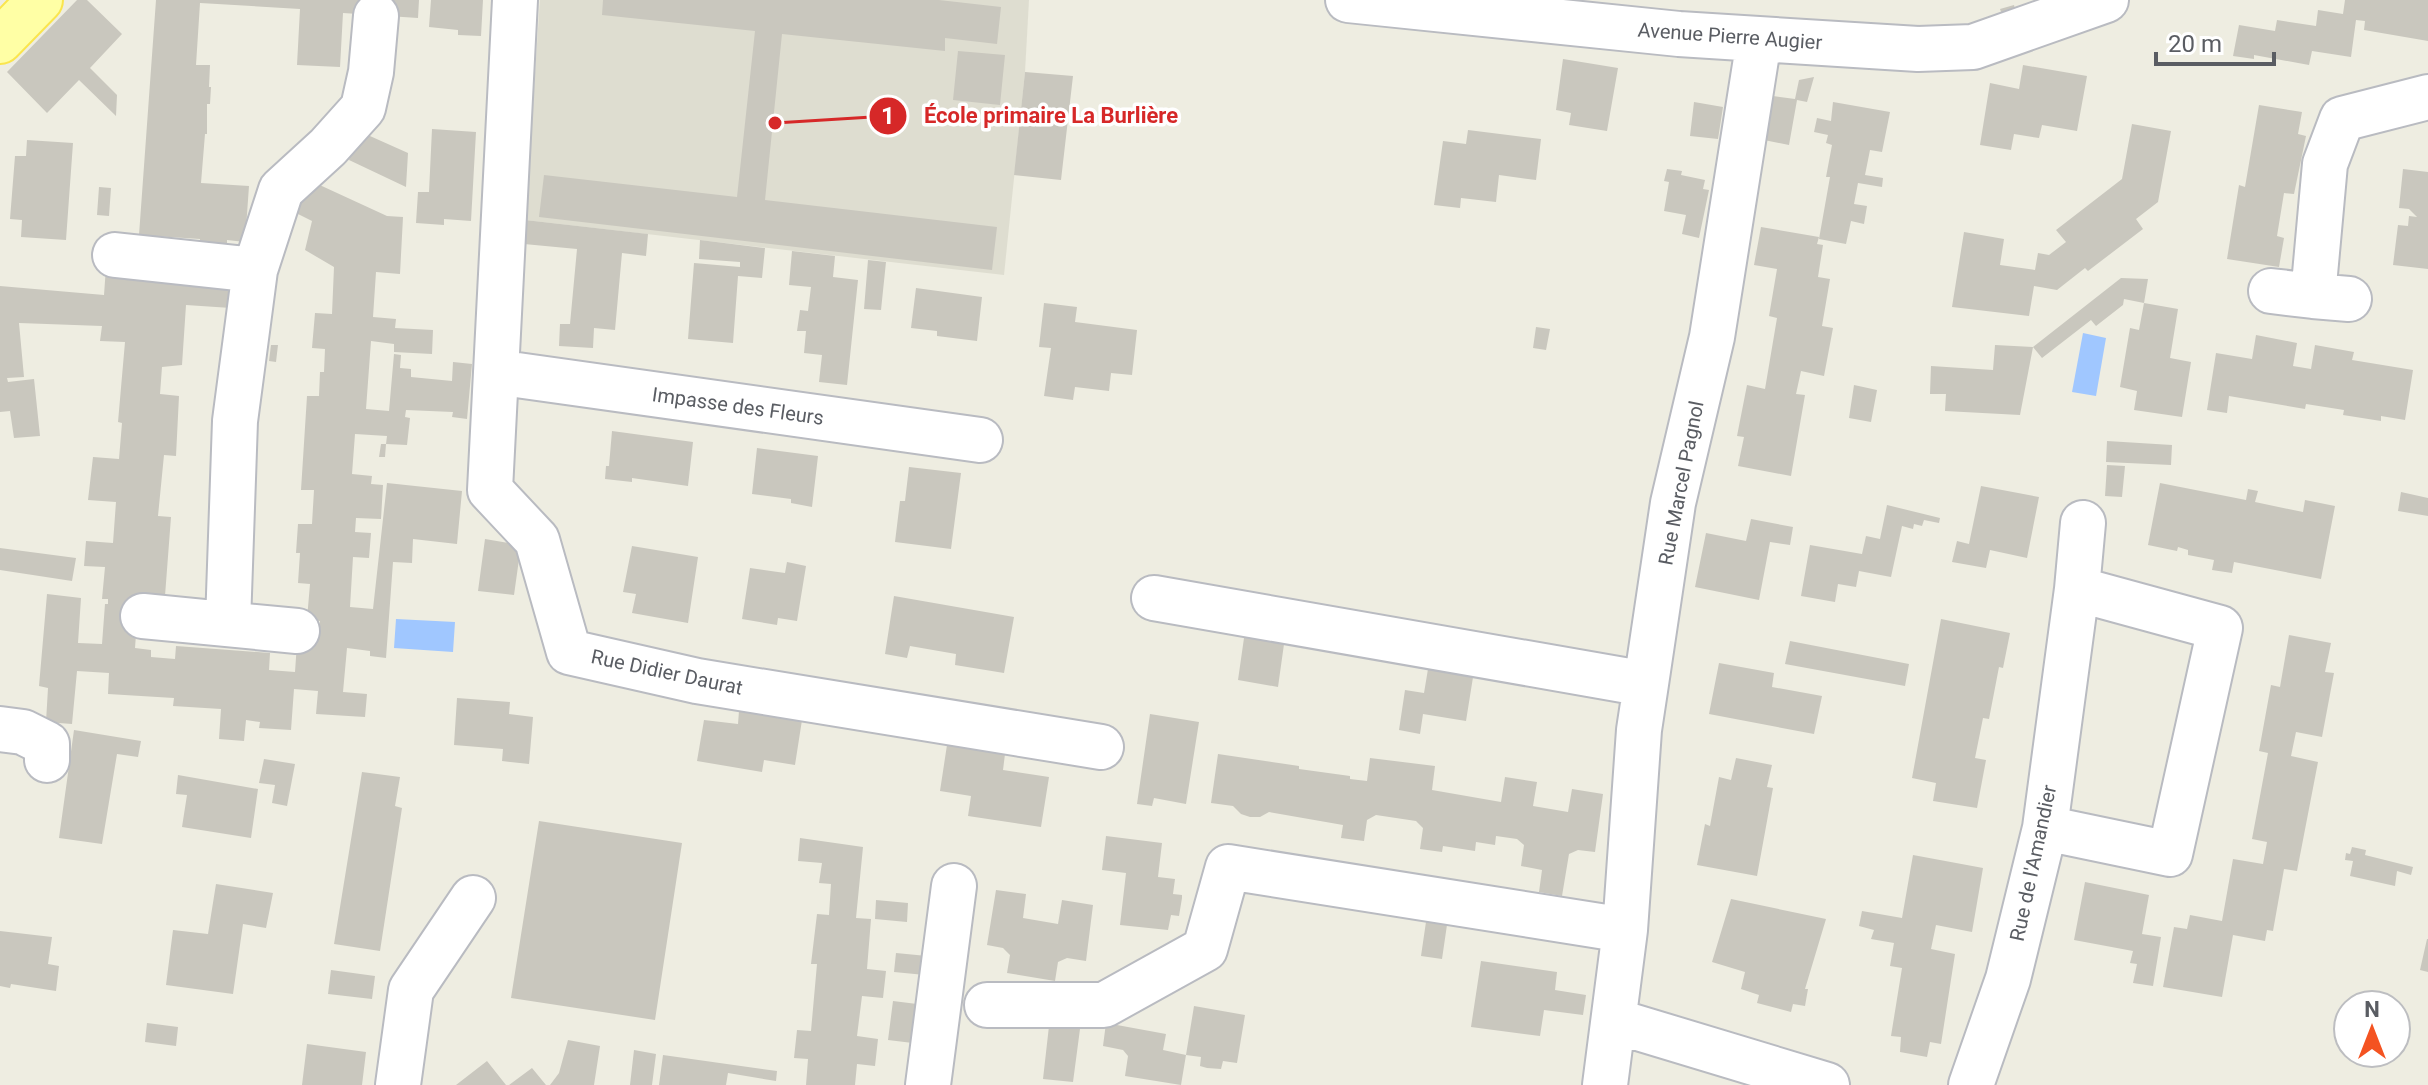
<svg xmlns="http://www.w3.org/2000/svg" width="2428" height="1085" viewBox="0 0 2428 1085" font-family="Roboto,sans-serif">
<style>
.education{fill:#deddd0}
.water{fill:#a0c7ff}
.building{fill:#c9c7be}
.lines{fill:none;stroke-linecap:round;stroke-linejoin:round}
.minor-casing{stroke:#b9bbc1;stroke-width:48}
.major-casing{stroke:#fae54e;stroke-width:48}
.minor{stroke:#fff;stroke-width:44}
.major{stroke:#ffffa5;stroke-width:44}
.labels{text-anchor:middle;stroke-width:7;stroke-linejoin:round;paint-order:stroke}
.street-label{font-size:20px;fill:#5a5d63;stroke:#fff}
.leader{fill:none;stroke:#d62828;stroke-width:3}
.callout-dot{fill:#d62828;stroke:#fff;stroke-width:3}
.mark-label{font-size:24px;text-anchor:middle;font-weight:bold;fill:#fff}
.callout-label{font-size:22px;text-anchor:middle;font-weight:bold;fill:#d62828;stroke:#fff;stroke-width:7;stroke-linejoin:round;paint-order:stroke}
</style>
<rect width="100%" height="100%" fill="#eeede1"/>
<path class="education" d="M540 0H1029L1025 72 1004 275 525 220Z"/>
<path class="water" d="M2083 333 2106 338 2096 396 2072 392Z
M396 619 455 622 453 652 394 648Z"/>
<path class="building" d="M77 0H87L122 34 90 68 117 95 116 116 79 80 47 113 7 72Z
M156 0H419L418 18 343 13 340 67 297 65 300 9 200 3 196 65H210L209 87H211L210 104H207V134H205L201 183 249 186 245 242 227 240V251L199 249 200 239 139 235Z
M431 0H483L481 36 458 35V30L429 27Z
M603 0H939L1001 7 997 44 945 38V51L782 34 765 200 997 227 992 270 539 217 544 175 737 197 755 31 602 15Z
M2345 0H2428V41L2364 30 2365 21 2356 20 2351 57 2312 51 2309 65 2254 55V59L2233 56 2239 25 2275 31 2277 20 2316 26 2318 10 2343 14Z
M2014 5 2016 13 2003 17 2000 9Z
M958 51 1005 55 1000 105 953 100Z
M1563 59 1618 68 1607 131 1569 125 1571 113 1556 110Z
M2023 65 2087 76 2077 131 2042 125 2039 138 2014 134 2011 150 1980 145 1990 83 2019 89Z
M1025 72 1073 76 1061 180 1014 175Z
M1814 77 1807 102 1797 100 1789 145 1764 140 1773 96 1795 99 1799 80Z
M1694 102 1723 107 1718 139 1690 136Z
M1833 102 1890 112 1882 152 1870 150 1865 175 1883 178 1882 187 1858 183 1854 204 1867 206 1864 224 1851 221 1846 244 1819 239 1830 177H1826L1832 145 1826 143 1828 135 1814 132 1817 118 1831 121Z
M2259 105 2302 112 2298 134 2306 136 2294 194 2284 193 2277 236 2284 238 2279 267 2227 259 2239 185 2245 187Z
M2132 124 2171 131 2158 202 2136 219 2143 229 2088 271 2085 268 2057 290 2034 286 2029 316 1952 307 1964 232 2004 239 2000 265 2035 270 2038 253 2049 255 2066 242 2056 230 2122 179Z
M432 129 476 132 471 221 444 219V225L416 223 418 192H429Z
M1468 130 1541 139 1536 180 1499 175 1496 202 1461 198 1460 208 1434 205 1443 141 1466 144Z
M361 132 408 153 406 187 349 160Z
M27 140 73 143 66 240 21 237 22 220 10 219 15 156H26Z
M1667 169 1682 171 1681 175 1705 180 1703 189 1709 190 1699 238 1682 234 1686 215 1664 211 1669 182 1664 181Z
M2403 169 2428 172V269L2393 265 2398 225 2408 226 2409 216 2417 217 2409 209 2399 208Z
M311 181 387 216 403 217 400 274 376 272 373 317 396 319 395 328 433 330 432 354 394 352V344L371 341 366 409 389 411 394 354 401 355 400 368 411 369V377L452 381 453 362 472 364 467 419 452 417 453 412 406 410 405 417 410 418 407 445 386 444 387 436 355 434 352 474 372 476 371 484 383 485 381 519 356 518 355 532 371 533 369 558 353 557 350 607 373 609 387 483 462 491 457 544 413 539 412 563 393 562 386 658 370 656V651L347 648 343 692 367 694 365 717 316 714 318 691 294 689 291 730 259 728 260 722 246 720 244 741 219 739 221 709 173 706 174 698 108 694 109 673 77 671 72 724 46 722 48 688 39 686 47 594 81 598 78 643 102 644 105 604H108V599H102L105 567 84 566 86 541 113 543 116 502 88 500 93 457 119 459 122 423 118 422 125 342 100 341 102 326 19 323 24 377 7 378 8 382 34 379 40 436 14 438 10 411 0 412V286L104 295 106 267 234 277 231 308 186 305 182 365 162 367 160 394 179 396 176 456 164 455 158 516 171 517 164 609 138 607 135 648 151 650V657L175 659 176 646 270 653 269 670 295 672 297 643 317 644 320 621 307 619 310 584 298 583 300 553H296L298 524H312L314 490H301L307 396H319L320 372H324L325 349 312 348 315 313 332 314 334 267 305 250 312 221 296 213Z
M99 187 111 188 109 216 97 215Z
M525 220 648 234 646 256 622 253 615 330 594 328 593 348 559 346 560 324H570L577 249 524 244Z
M1761 227 1819 237 1817 244 1823 245 1818 277 1830 279 1822 326 1833 328 1824 376 1801 371 1796 394 1805 395 1791 476 1738 466 1744 437 1737 436 1747 385 1765 389 1777 318 1769 316 1777 269 1754 265Z
M700 240 765 248 762 278 738 276 733 343 688 339 694 263 740 267V262L699 259Z
M792 251 835 256 833 277 858 280 847 385 819 382 822 355 804 353 806 331H797L800 310 808 311 811 287 789 285Z
M868 260 886 262 881 310 864 309Z
M2121 278 2148 279 2144 303 2124 299 2123 305 2096 326 2091 320 2042 358 2033 347 2020 415 1945 411 1946 394H1930L1931 366 1993 370 1995 345 2033 347Z
M916 288 982 297 977 341 937 336V331L911 328Z
M1044 303 1077 307 1075 322 1137 330 1132 375 1111 373 1109 391 1075 387 1073 400 1044 396 1051 348 1039 347Z
M2144 303 2178 309 2170 358 2191 362 2182 417 2134 410 2137 391 2120 387 2130 328 2139 330Z
M1536 327 1550 329 1546 350 1533 348Z
M2256 335 2297 343 2293 366 2311 369 2315 345 2354 352 2352 360 2413 370 2405 420 2381 416V421L2343 415 2344 410 2306 404 2305 409 2229 396 2227 413 2207 410 2216 353 2252 359Z
M271 345H278L276 362 269 361Z
M1854 385 1877 390 1871 422 1849 418Z
M612 431 693 442 688 486 632 478V482L605 479 606 466H609Z
M2107 441 2172 445 2171 465 2106 462Z
M381 444H386L385 457H379Z
M757 448 818 456 812 507 791 503V499L752 494Z
M2107 465 2125 466 2122 497 2105 496Z
M909 467 961 473 951 549 895 542 900 501H905Z
M2160 483 2246 500 2248 489 2258 491 2255 502 2303 512 2305 500 2335 506 2321 579 2234 562 2232 573 2212 570 2214 560 2188 555V550L2178 547 2177 551 2148 545Z
M1981 486 2039 497 2027 558 1990 550 1986 568 1952 562 1957 541 1969 544Z
M2401 492 2428 498V516L2398 511Z
M1887 505 1940 518 1939 523 1924 520 1922 526 1914 524 1913 529 1902 526 1891 577 1859 571 1856 587 1838 584 1835 602 1801 596 1810 545 1862 554 1866 536 1880 539Z
M1751 519 1793 527 1790 545 1770 542 1759 600 1695 587 1706 533 1746 541Z
M485 539 521 545 514 595 478 591Z
M632 546 698 557 688 623 632 613 636 594 623 592Z
M0 548 76 558 72 581 0 570Z
M787 562 806 566 797 621 778 618 777 625 742 619 750 568 785 573Z
M894 596 1014 617 1004 673 955 665 956 654 910 646 907 658 885 654Z
M1941 619 2010 633 2003 668 1999 667 1989 719 1983 718 1975 758 1986 760 1977 808 1933 801 1936 783 1912 778Z
M1245 631 1285 637 1278 687 1238 680Z
M2289 635 2331 643 2325 672 2334 673 2322 737 2296 732 2291 756 2318 762 2297 871 2284 869 2273 931 2267 930 2265 941 2233 935 2222 997 2163 987 2174 927 2187 929 2190 915 2222 921 2233 859 2263 864 2267 842 2252 839 2268 753 2259 751 2271 685 2280 687Z
M1790 641 1909 664 1905 686 1785 664Z
M1429 663 1474 671 1466 721 1423 714 1420 734 1399 730 1405 690 1424 693Z
M1719 663 1774 673 1772 687 1822 696 1814 734 1709 714Z
M457 698 510 702 509 714 533 717 529 764 502 761 503 749 454 745Z
M739 711 802 720 795 765 764 760 762 772 697 761 704 720 738 724Z
M1150 714 1199 722 1186 804 1154 798 1152 806 1137 804Z
M74 730 141 741 138 757 117 754 102 844 59 838Z
M947 745 1005 754 1003 770 1049 777 1041 827 968 816 971 796 940 791Z
M1218 754 1299 766V769L1350 776V779L1367 781 1370 758 1435 766 1432 790 1501 802 1505 777 1537 782 1533 806 1568 812 1572 789 1603 794 1595 852 1578 850 1569 854 1562 896 1539 892 1542 870 1521 866 1524 845 1517 839 1496 836 1495 845 1476 842 1475 851 1443 846 1442 852 1420 849 1423 828 1416 821 1376 815 1367 820 1364 841 1341 838 1343 825 1269 812 1260 817H1250L1241 814 1233 806 1211 803Z
M1736 758 1772 765 1767 787 1773 788 1757 876 1697 865 1705 824 1710 826 1719 777 1731 780Z
M264 759 295 764 287 806 272 803 275 785 259 783Z
M362 772 400 777 395 806 402 808 380 951 334 944Z
M178 775 258 789 251 838 182 827 187 795 176 794Z
M539 821 682 843 655 1020 511 998Z
M1106 836 1162 843 1158 877 1175 879 1173 894 1182 895V898L1179 916 1171 915 1168 930 1120 925 1126 873 1102 870Z
M800 838 863 847 856 918 871 919 867 969 886 971 883 998 862 996 857 1036 878 1039 875 1066 857 1064 855 1085H806L808 1059 794 1058 797 1030 811 1031 817 964H811L817 914 829 915 831 884 819 883 822 863 798 861Z
M2352 847 2366 850 2365 855 2413 867 2411 875 2397 871 2395 886 2350 876 2353 861 2345 860 2346 853 2350 854Z
M1913 855 1983 868 1972 932 1936 925 1931 949 1955 954 1941 1044 1930 1042 1927 1057 1900 1052 1901 1037 1891 1036 1902 968 1890 966 1894 943 1871 939 1874 930 1859 926 1862 911 1902 918Z
M2085 882 2149 895 2142 934 2161 937 2153 986 2133 983 2137 964 2130 963 2133 951 2074 940Z
M216 884 273 893 266 928 243 924 233 994 166 985 173 930 208 934Z
M996 890 1026 894 1023 918 1058 924 1062 900 1093 905 1086 961 1067 958 1058 962 1055 981 1007 973 1010 955 1003 948 987 945Z
M1731 899 1826 919 1805 989H1808L1805 1006 1793 1004 1791 1012 1757 1003 1759 995 1741 989 1745 972 1712 962Z
M876 900 908 903 907 922 875 919Z
M1427 915 1448 918 1442 959 1421 956Z
M0 931 52 937 48 964 59 966 56 991 11 984 10 988 0 986Z
M2427 939H2428V972L2420 970Z
M896 953 927 956 925 975 894 972Z
M1481 961 1557 972 1555 990 1586 995 1583 1015 1544 1010 1540 1036 1471 1027Z
M331 970 375 976 372 999 328 994Z
M893 1001 925 1005 921 1044 888 1040Z
M1194 1006 1245 1015 1237 1063 1223 1061 1221 1069 1207 1068 1200 1066 1201 1057 1186 1055Z
M147 1023 178 1027 176 1046 145 1042Z
M1106 1023 1166 1034 1163 1050 1186 1055 1181 1085 1125 1076 1128 1056 1123 1050 1103 1046Z
M1049 1026 1080 1029 1073 1082 1043 1079Z
M568 1040 600 1046 594 1085H550L559 1073Z
M307 1044 366 1052 362 1085H302Z
M634 1050 656 1054 652 1085H630Z
M663 1055 777 1071 776 1081 728 1073 726 1085H659Z
M487 1061 506 1085H456Z
M532 1068 546 1085H509Z"/>
<g class="lines">
<defs>
<path id="minor" d="M515 0 490 490 537 540 569 652 697 681 1101 747
M1348 0 1679 34 1918 49 1973 47 2106 0
M115 255 255 270
M2271 291 2313 296 2325 164 2342 119 2428 97
M2313 296 2349 299
M496 372 980 440
M1154 598 1646 684
M143 616 297 631
M228 623 235 421 255 270 281 190 328 147 363 108 371 72 376 16
M0 729 23 732 47 744V760
M2045 828 2170 854 2220 628 2077 589
M987 1005H1104L1205 949 1228 867 1625 930
M1615 1021 1827 1085
M398 1085 411 990 473 898
M928 1085 954 886
M1605 1085 1625 930 1639 730 1646 684 1673 503 1712 337 1759 40
M1971 1085 2008 979 2045 828 2077 589 2083 523"/>
<path id="major" d="M0 41 40 0"/>
</defs>
<use href="#minor" class="minor-casing"/>
<use href="#major" class="major-casing"/>
<use href="#minor" class="minor"/>
<use href="#major" class="major"/>
</g>
<g class="labels">
<g class="street-label">
<text transform="translate(1730 36) rotate(4)" y="7">Avenue Pierre Augier</text>
<text transform="translate(738 406) rotate(8)" y="7">Impasse des Fleurs</text>
<text transform="translate(1681 483) rotate(-79)" y="7">Rue Marcel Pagnol</text>
<text transform="translate(667 672) rotate(12)" y="7">Rue Didier Daurat</text>
<text transform="translate(2033 863) rotate(-78)" y="7">Rue de l'Amandier</text>
</g>
</g>
<path class="leader" d="M775 123L888 116"/>
<g class="callout-dot">
<circle cx="775" cy="123" r="8"/>
<circle cx="888" cy="116" r="20"/>
</g>
<g class="mark-label">
<text x="888" y="124">1</text>
</g>
<g class="callout-label">
<text x="1051" y="123">École primaire La Burlière</text>
</g>
<g transform="translate(2372 1029)"><circle r="38" fill="#ffffff" stroke="#bdbec1" stroke-width="2"/>
<path d="M0-6L14 30L0 20L-14 30Z" fill="#f45321"/>
<text y="-12" font-size="22" font-weight="bold" text-anchor="middle" fill="#5a5d63">N</text>
</g>
<path d="M2156 52v12h118v-12" fill="none" stroke="#5a5d63" stroke-width="4"/>
<text x="2168" y="52" font-size="24" fill="#5a5d63" stroke="#ffffff" stroke-width="6" paint-order="stroke">20 m</text>
</svg>
